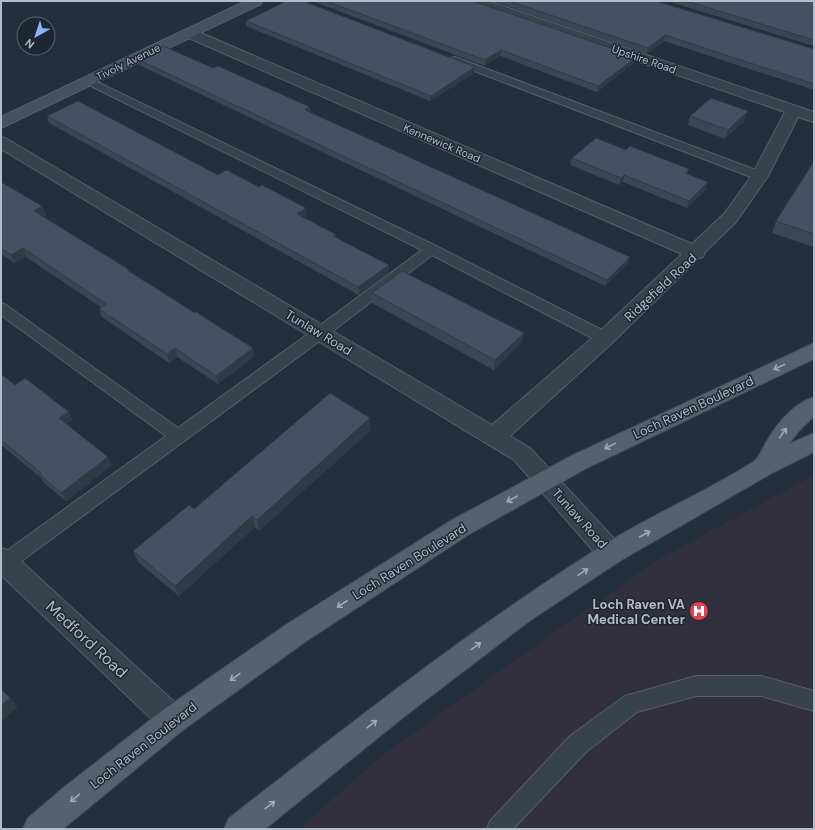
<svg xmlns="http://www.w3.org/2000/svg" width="815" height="830" viewBox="0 0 815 830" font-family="'DM Sans',sans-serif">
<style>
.medical{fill:#32303f}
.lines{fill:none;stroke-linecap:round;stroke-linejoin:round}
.lane-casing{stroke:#565f6c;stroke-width:2}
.street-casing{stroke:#565f6c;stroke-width:2}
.secondary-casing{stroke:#565f6c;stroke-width:2}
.primary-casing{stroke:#414a57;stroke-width:2}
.lane{fill:#38414e;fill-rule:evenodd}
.street{fill:#38414e;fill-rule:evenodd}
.secondary{fill:#465061;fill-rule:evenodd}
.primary{fill:#56606e;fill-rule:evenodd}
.wall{fill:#3b4654}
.shaded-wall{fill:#303945}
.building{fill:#455162;stroke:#303945}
.oneway{stroke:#a1aab7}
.labels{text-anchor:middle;stroke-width:3;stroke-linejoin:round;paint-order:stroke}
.far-street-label{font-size:11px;fill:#b4bcc9;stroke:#1d2633}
.street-label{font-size:13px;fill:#b4bcc9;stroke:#1d2633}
.poi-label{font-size:13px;font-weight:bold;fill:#b4bcc9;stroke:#1d2633;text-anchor:end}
.near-street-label{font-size:16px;fill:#b4bcc9;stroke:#1d2633}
</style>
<rect width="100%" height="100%" fill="#242f3e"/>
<path class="medical" d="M814 475V829H299L379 758 511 663 659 559Z"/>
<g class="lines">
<defs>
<path id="lane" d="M455 57 764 173 766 176 764 179H756L451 62 450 60 451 58Z
M89 78 436 246 610 334 612 338 610 342 605 343 600 342 432 255 325 337 8 571 1 573V555L166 436 1 315V303L6 305 178 428 315 329 422 250 85 83 84 81 85 79Z
M696 676H761L814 691V711L761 696H696L637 712 586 752 513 829H487L490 821 570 736 625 696Z"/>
<path id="street" d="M469 1H488L814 112V122L798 117 768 176 736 222 705 252 703 257 699 258 612 343 510 436 530 448 620 545 624 553 620 561 611 564 602 561 514 460 1 149V137L7 139 492 425 598 333 682 254 184 36 182 33 184 30H194L692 244 724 214 752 175 785 112 470 4Z
M1 548 10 551 183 710 187 720 183 730 173 734 163 730 1 575Z"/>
<path id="secondary" d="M246 1H262L261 4 1 128V117Z"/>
<path id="primary" d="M814 343V359L587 468 468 535 305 642 183 730 63 829H23L28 818 63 788 163 710 287 624 450 521 571 456Z
M814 397V416L799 431 789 444 814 433V452L772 473 620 561 528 622 405 716 265 829H224L229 818C350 724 470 629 600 547 649 516 704 493 753 462 759 458 762 450 765 444 776 425 792 404 814 397Z"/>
</defs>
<use href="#lane" class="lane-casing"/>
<use href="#street" class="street-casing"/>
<use href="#secondary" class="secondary-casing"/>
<use href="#primary" class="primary-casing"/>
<use href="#lane" class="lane"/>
<use href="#street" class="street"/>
<use href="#secondary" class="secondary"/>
<use href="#primary" class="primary"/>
</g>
<path class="wall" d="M312 1H473L637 57 635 62 597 92 500 56 485 66Z
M493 1H656L814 49V90L664 41 647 54Z
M667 1H814V46Z
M246 21 475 67 474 73 430 101 246 26Z
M137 59 311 113 628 264 605 286 139 65Z
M47 116 218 175 259 187 307 215 304 217 335 234 336 237 389 273 359 295 49 123Z
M690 116 745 120 725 139 688 125Z
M626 150 689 169 687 174 706 189 687 208 623 182 619 185 570 165 572 158Z
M814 161V247L772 233 776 221Z
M1 182 42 206 46 215 43 217 128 269 129 271 195 313 253 348 255 356 218 384 177 357 169 363 102 317 99 309 101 307 26 257 15 263 1 254Z
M372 293 522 342 494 370 372 303Z
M1 374 15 385 69 412 72 420 67 424 112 465 66 501 44 483 41 478 1 445Z
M371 430 259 531 255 527 179 596 138 562 133 551 194 509Z"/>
<path class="shaded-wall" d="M665 35 664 41 647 54 648 48Z
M501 50 500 56 485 66V60Z
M637 57 635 62 597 92 598 86Z
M475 67 474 73 430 101 431 96Z
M310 107 311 113 305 110Z
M748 111 745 120 725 139 728 130Z
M624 175 623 182 619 185 621 178Z
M708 182 706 189 687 208 689 201Z
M42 206 46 215 37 220 34 211Z
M306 208 307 215 298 221 297 214Z
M23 248 26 257 15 263 11 255Z
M630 257 628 264 605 286 607 280Z
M389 265V273L359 295 358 287Z
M524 333 522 342 494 370 495 360Z
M175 348 177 357 169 363 167 354Z
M253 348 255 356 218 384 216 376Z
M69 412 72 420 63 427 59 418Z
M370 418 371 430 259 531 257 520Z
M108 457 112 465 66 501 61 493Z
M252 516 255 527 179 596 175 586Z
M10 698 18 707 1 722V706Z"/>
<path class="building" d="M286 1H303L475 67 431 96 246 21Z
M326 1H473L637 57 598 86 501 50 485 60Z
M509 1H656L814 49V84L665 35 648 48Z
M686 1H814V40Z
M163 46 213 68 218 66 310 107 305 110 630 257 607 280 137 59Z
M711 98 748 111 728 130 690 116Z
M78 101 218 175 227 170 259 187 262 185 306 208 297 214 335 234 333 236 389 265 358 287 47 116Z
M596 138 626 150 630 146 689 169 685 173 708 182 689 201 624 175 621 178 572 158Z
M814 161V234L776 221Z
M1 182 42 206 34 211 128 269 127 270 195 313 196 312 253 348 216 376 175 348 167 354 99 309 106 304 23 248 11 255 1 248Z
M402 271 524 333 495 360 372 293Z
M1 374 15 385 25 378 69 412 59 418 108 457 61 493 39 474 41 473 1 440Z
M330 393 370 418 257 520 252 516 175 586 133 551 189 505 194 509Z
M1 689 10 698 1 706Z"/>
<defs><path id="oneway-shaft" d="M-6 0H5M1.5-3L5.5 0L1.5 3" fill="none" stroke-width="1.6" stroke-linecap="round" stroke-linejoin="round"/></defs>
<g class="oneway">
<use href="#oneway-shaft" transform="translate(779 367) rotate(155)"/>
<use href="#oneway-shaft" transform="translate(783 433) rotate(-54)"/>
<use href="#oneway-shaft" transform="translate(610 446) rotate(154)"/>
<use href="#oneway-shaft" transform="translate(512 499) rotate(151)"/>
<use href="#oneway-shaft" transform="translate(645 534) rotate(-30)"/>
<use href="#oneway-shaft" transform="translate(583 572) rotate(-34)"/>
<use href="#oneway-shaft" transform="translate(342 604) rotate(147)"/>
<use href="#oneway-shaft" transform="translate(476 646) rotate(-36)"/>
<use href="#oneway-shaft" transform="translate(235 677) rotate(145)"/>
<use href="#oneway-shaft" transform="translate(372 724) rotate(-38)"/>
<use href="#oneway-shaft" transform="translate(75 798) rotate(140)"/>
<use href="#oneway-shaft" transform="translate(270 805) rotate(-38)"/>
</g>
<defs>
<symbol id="hospital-disc" viewBox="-11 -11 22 22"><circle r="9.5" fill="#e0444e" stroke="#1d2633"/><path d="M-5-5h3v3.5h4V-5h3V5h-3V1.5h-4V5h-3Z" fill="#fff"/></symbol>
</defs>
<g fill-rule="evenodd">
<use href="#hospital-disc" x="688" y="600" width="22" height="22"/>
</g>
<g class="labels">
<g class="far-street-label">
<text transform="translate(644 59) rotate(19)" y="4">Upshire Road</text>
<text transform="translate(128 62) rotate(-26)" y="4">Tivoly Avenue</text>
<text transform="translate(442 143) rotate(23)" y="4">Kennewick Road</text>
</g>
<g class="street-label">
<text transform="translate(660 287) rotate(-43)" y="5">Ridgefield Road</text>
<text transform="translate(319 332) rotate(31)" y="5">Tunlaw Road</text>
<text transform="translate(693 407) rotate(-25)" y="5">Loch Raven Boulevard</text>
<text transform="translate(580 518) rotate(48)" y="5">Tunlaw Road</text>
<text transform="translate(409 561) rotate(-32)" y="5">Loch Raven Boulevard</text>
<text transform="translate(143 745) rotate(-38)" y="5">Loch Raven Boulevard</text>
</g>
<g class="poi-label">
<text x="685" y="609">Loch Raven VA<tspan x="685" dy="15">Medical Center</tspan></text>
</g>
<g class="near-street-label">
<text transform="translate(87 639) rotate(43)" y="6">Medford Road</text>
</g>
</g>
<rect width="815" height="830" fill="none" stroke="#b4bcc9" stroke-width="4"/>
<g transform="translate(36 36) rotate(219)"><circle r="19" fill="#1d2633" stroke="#59626f"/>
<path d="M0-3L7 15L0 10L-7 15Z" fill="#8ab4f8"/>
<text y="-6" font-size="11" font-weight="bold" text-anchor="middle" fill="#b4bcc9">N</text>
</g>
</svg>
